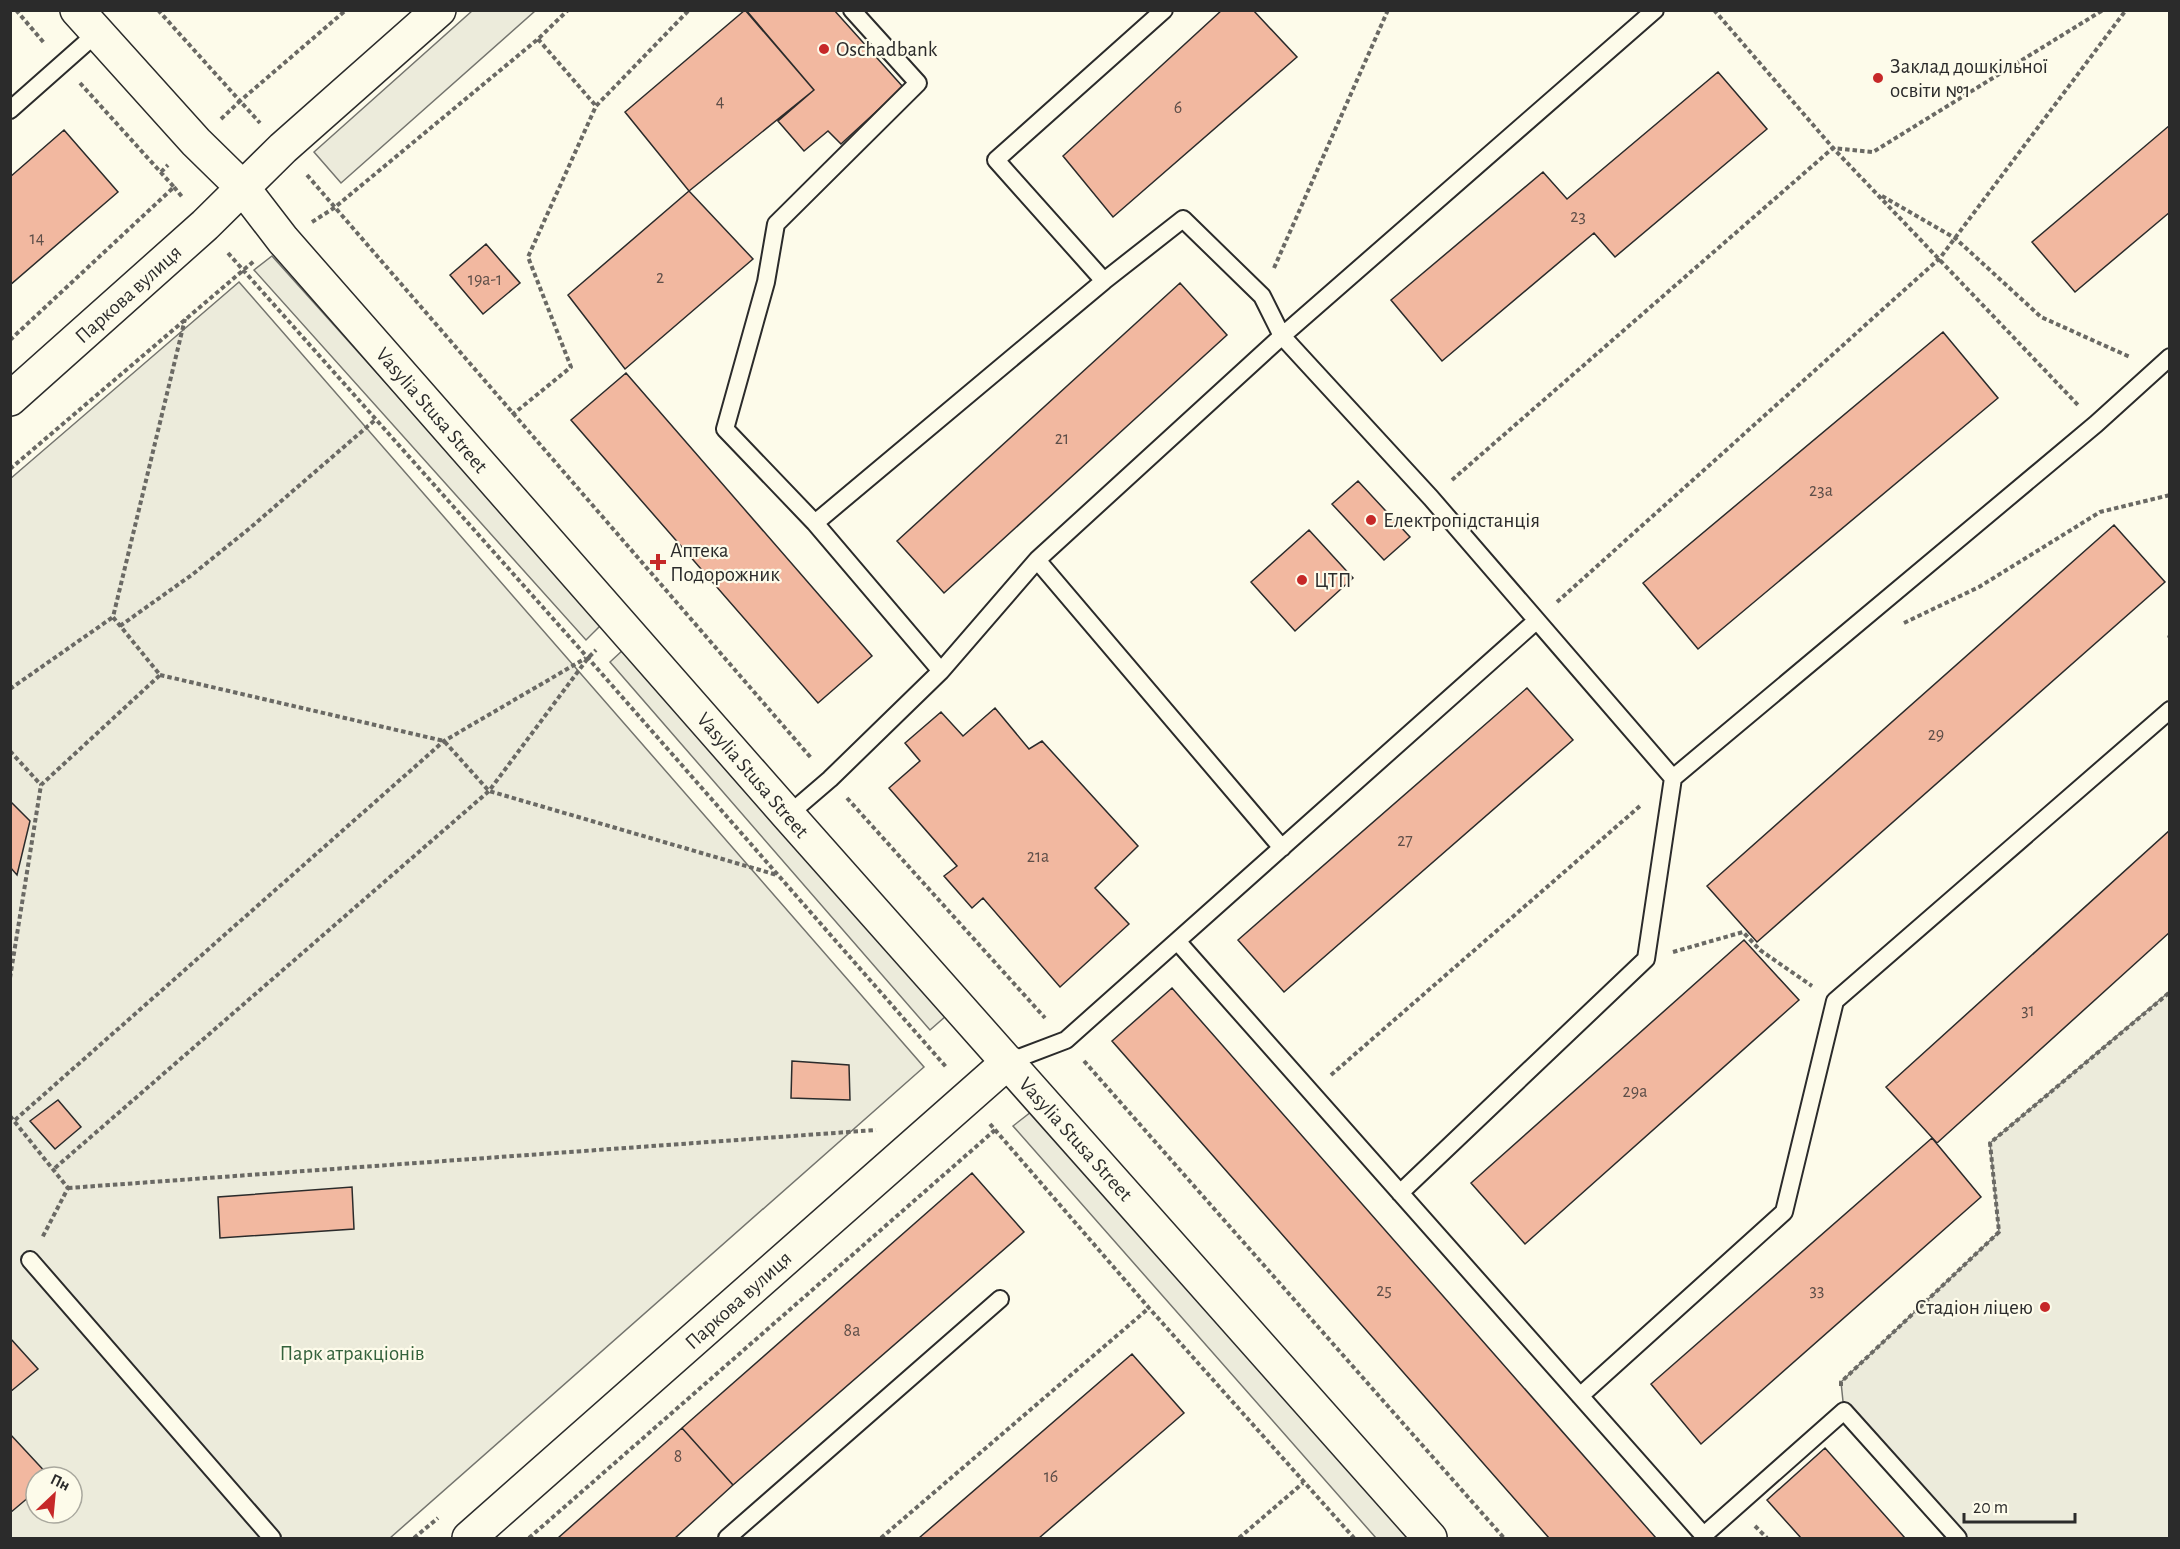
<svg xmlns="http://www.w3.org/2000/svg" width="2180" height="1549" viewBox="0 0 2180 1549" font-family="'Alegreya Sans',sans-serif">
<style>
.green{fill:#ecebdb;stroke:#74746e;stroke-width:1.5;fill-rule:evenodd}
.building{fill:#f2b8a0;stroke:#2b2b2b;stroke-width:1.5}
.lines{fill:none;stroke-linecap:round;stroke-linejoin:round}
.lane-casing{stroke:#2b2b2b;stroke-width:20}
.street-casing{stroke:#2b2b2b;stroke-width:36}
.path{stroke:#6a6964;stroke-width:4;stroke-dasharray:4.5 3;stroke-linecap:butt}
.lane{stroke:#fdfbea;stroke-width:16}
.street{stroke:#fdfbea;stroke-width:33}
.poi-dot{fill:#c62828;stroke:#fdfbea;stroke-width:2}
.labels{text-anchor:middle;stroke-width:4.5;stroke-linejoin:round;paint-order:stroke}
.number-label{font-size:18px;fill:#5d4e48}
.poi-label{font-size:21px;fill:#2b2b2b;stroke:#fdfbea;text-anchor:start}
.street-label{font-size:21px;fill:#2b2b2b;stroke:#fdfbea}
.park-label{font-size:21px;fill:#34623c;stroke:#fdfbea}
</style>
<rect width="100%" height="100%" fill="#fdfbea"/>
<path class="green" d="M472 11H535L341 183 314 152Z
M272 256 602 624 586 640 254 270Z
M239 282 924 1067 390 1538H11L10 479ZM36 1477H72V1513H36Z
M624 649 946 1016 930 1030 610 662Z
M2169 992V1538H1966L1844 1411 1841 1382 1999 1232 1990 1143Z
M1031 1112 1410 1538H1376L1013 1126Z"/>
<path class="building" d="M745 10 814 90 689 191 625 112Z
M746 10H834L903 87 841 144 828 131 804 151 778 121 814 90Z
M1222 10H1253L1297 57 1113 217 1063 156Z
M1718 72 1767 129 1615 257 1594 233 1442 361 1391 300 1543 172 1567 199Z
M2170 125V212L2075 292 2032 242Z
M64 130 118 192 10 285V177Z
M689 191 753 259 625 369 568 295Z
M486 244 520 283 483 314 450 275Z
M1180 283 1227 335 944 593 897 541Z
M1943 332 1998 398 1698 649 1643 583Z
M626 373 872 656 818 703 571 420Z
M1358 481 1410 537 1384 560 1332 504Z
M2114 525 2165 582 1757 942 1707 886Z
M1309 530 1353 578 1295 631 1251 582Z
M1527 688 1573 740 1284 992 1238 940Z
M995 708 1029 749 1042 741 1138 846 1095 888 1129 924 1060 987 983 898 972 908 944 876 957 866 889 788 920 761 905 743 941 712 963 736Z
M10 801 30 821 17 875 10 867Z
M2170 830V932L1937 1143 1886 1087Z
M1744 940 1799 1000 1525 1244 1471 1183Z
M1172 988 1656 1538H1549L1112 1041Z
M792 1061 849 1065 850 1100 791 1098Z
M58 1100 81 1127 55 1149 30 1121Z
M1932 1138 1981 1197 1701 1444 1651 1384Z
M972 1173 1024 1232 733 1485 682 1428Z
M352 1187 354 1229 220 1238 218 1197Z
M10 1338 38 1369 10 1392Z
M1132 1354 1184 1413 1039 1538H919Z
M682 1428 733 1485 675 1538H558Z
M10 1434 50 1477H36V1491L10 1513Z
M1825 1448 1905 1538H1801L1767 1500Z"/>
<g class="lines">
<defs>
<path id="lane" d="M852 10 918 83 776 224 766 282 725 429 815 523 941 671
M10 110 97 33
M1104 281 996 160 1164 10
M815 523 1104 281 1183 219 1262 296 1282 336 1431 498 1673 778
M1037 560 1282 336 1655 10
M788 815 830 779 941 671 1037 560 1282 848
M1177 941 1706 1538
M1008 1062 1066 1040 1536 621
M1400 1193 1646 959 1673 778 2096 424 2170 357
M30 1260 272 1538
M1580 1396 1784 1212 1835 1001 2170 710
M1704 1535 1844 1411 1958 1538
M727 1538 1000 1299"/>
<path id="street" d="M77 10 196 142 243 188 283 240 788 815 1430 1538
M10 399 205 225 283 148 439 10
M469 1538 1008 1062"/>
</defs>
<use href="#lane" class="lane-casing"/>
<use href="#street" class="street-casing"/>
<path class="path" d="M16 10 45 44
M158 10 240 101 346 10
M1714 10 1833 148 2078 405
M538 39 596 106
M221 119 240 101 260 123
M161 172 168 165
M307 175 812 759
M174 187 183 198
M1882 196 1955 238 2041 317 2130 357
M312 222 334 208 538 39 568 10
M228 253 588 658 947 1068
M1274 268 1388 10
M10 340 174 187 80 83
M512 415 571 367 528 257 596 106 689 10
M10 469 254 261
M1452 480 1833 148 1873 152 2103 10
M1557 602 1940 258 2126 10
M1904 623 1979 587 2100 512 2170 495
M120 626 193 574 250 528 375 420
M2169 638 2170 635
M160 675 444 741 489 791 777 875
M10 689 113 617
M10 751 41 785
M847 798 1045 1018
M1673 952 1743 932 1760 950 1812 986
M10 978 41 785 160 675 113 617 185 319
M1084 1061 1504 1538
M1331 1075 1640 806
M10 1116 68 1188 42 1238
M15 1120 444 741 586 658
M990 1124 1149 1308 1354 1538
M55 1168 489 791 588 658 596 650
M68 1188 876 1130
M1841 1386V1382L1999 1232 1990 1143 2170 992
M1755 1526 1767 1538
M414 1538 438 1518
M529 1538 995 1130
M881 1538 1149 1308
M1239 1538 1303 1483"/>
<use href="#lane" class="lane"/>
<use href="#street" class="street"/>
</g>
<g class="poi-dot">
<circle cx="824" cy="49" r="6"/>
<circle cx="1878" cy="78" r="6"/>
<circle cx="1371" cy="520" r="6"/>
<path d="M655 553h6v6h6v6h-6v6h-6v-6h-6v-6h6z"/>
<circle cx="1302" cy="580" r="6"/>
<circle cx="2045" cy="1307" r="6"/>
</g>
<g class="labels">
<g class="number-label">
<text x="720" y="107">4</text>
<text x="1178" y="113">6</text>
<text x="1578" y="222">23</text>
<text x="37" y="244">14</text>
<text x="660" y="283">2</text>
<text x="485" y="285">19а-1</text>
<text x="1062" y="444">21</text>
<text x="1821" y="496">23а</text>
<text x="1936" y="740">29</text>
<text x="1405" y="846">27</text>
<text x="1038" y="862">21а</text>
<text x="2028" y="1016">31</text>
<text x="1635" y="1097">29а</text>
<text x="1384" y="1296">25</text>
<text x="1817" y="1296">33</text>
<text x="852" y="1336">8а</text>
<text x="678" y="1462">8</text>
<text x="1051" y="1482">16</text>
</g>
<g class="poi-label">
<text x="836" y="56">Oschadbank</text>
<text x="1890" y="73">Заклад дошкільної<tspan x="1890" dy="24">освіти №1</tspan></text>
<text x="1383" y="527">Електропідстанція</text>
<text x="670" y="557">Аптека<tspan x="670" dy="24">Подорожник</tspan></text>
<text x="1314" y="587">ЦТП</text>
<text x="2033" y="1314" text-anchor="end">Стадіон ліцею</text>
</g>
<g class="street-label">
<text transform="translate(128 294) rotate(-42)" y="7">Паркова вулиця</text>
<text transform="translate(432 410) rotate(49)" y="7">Vasylia Stusa Street</text>
<text transform="translate(753 775) rotate(49)" y="7">Vasylia Stusa Street</text>
<text transform="translate(1076 1139) rotate(48)" y="7">Vasylia Stusa Street</text>
<text transform="translate(738 1300) rotate(-42)" y="7">Паркова вулиця</text>
</g>
<g class="park-label">
<text x="352" y="1360">Парк атракціонів</text>
</g>
</g>
<rect width="2180" height="1549" fill="none" stroke="#2b2b2b" stroke-width="24"/>
<g transform="translate(54 1495) rotate(26)"><circle r="28" fill="#fdfbea" stroke="#a9a89e" stroke-width="1.5"/>
<path d="M0-4.5L10 22L0 15L-10 22Z" fill="#c62828"/>
<text y="-9" font-size="16" font-weight="bold" text-anchor="middle" fill="#2b2b2b">Пн</text>
</g>
<path d="M1964 1513v9h111v-9" fill="none" stroke="#2b2b2b" stroke-width="3"/>
<text x="1973" y="1513" font-size="18" fill="#2b2b2b" stroke="#fdfbea" stroke-width="4.5" paint-order="stroke">20 m</text>
</svg>
